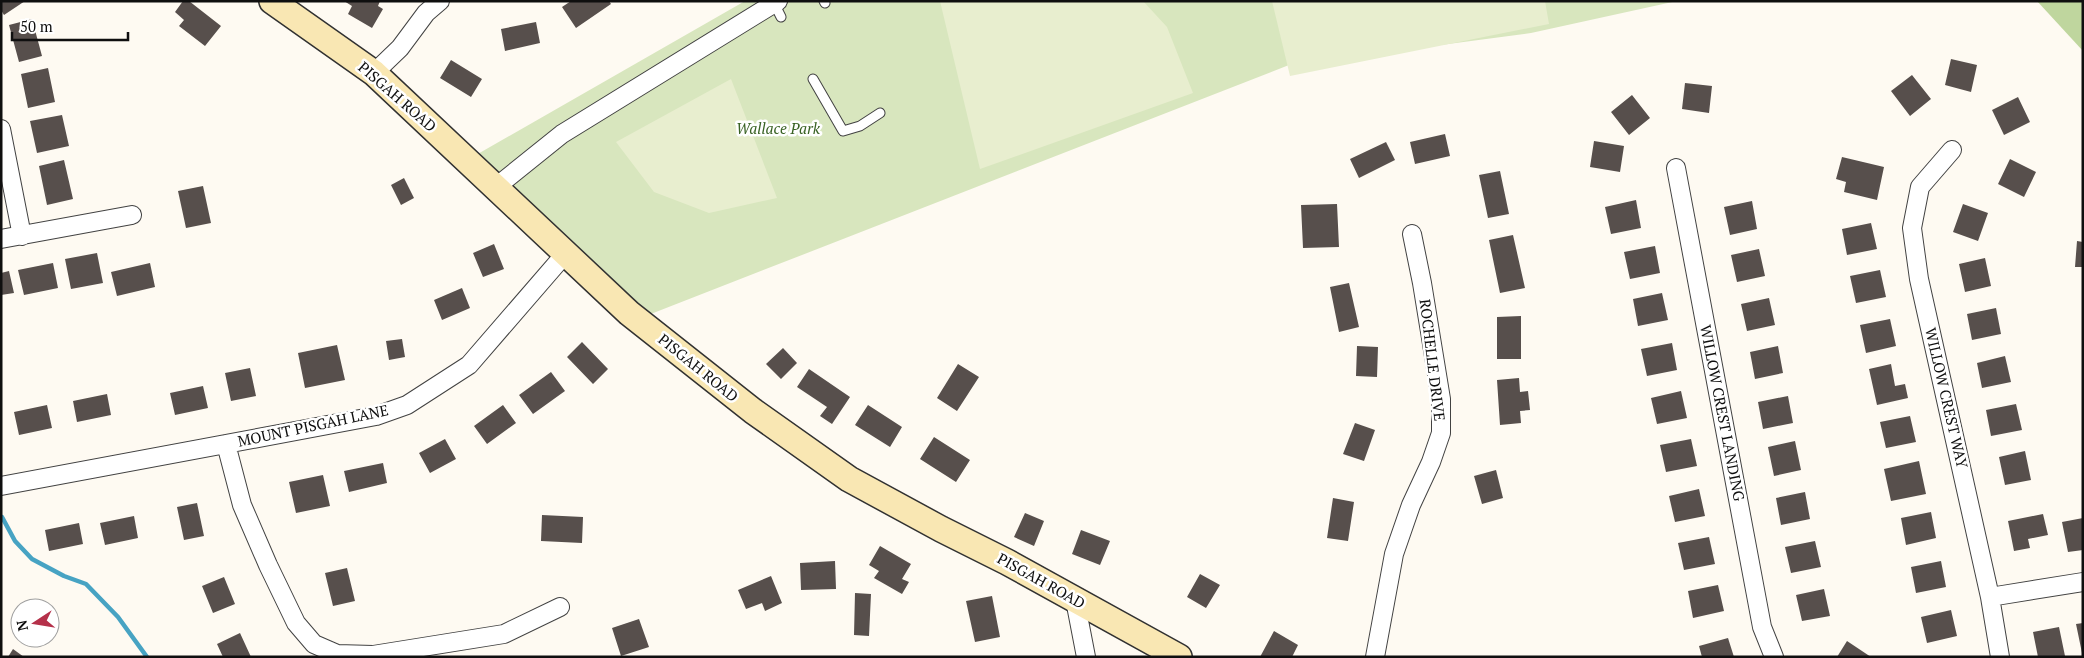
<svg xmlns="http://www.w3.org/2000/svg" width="2084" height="658" viewBox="0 0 2084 658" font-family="'PT Serif',serif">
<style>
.green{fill:#d8e6be}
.forest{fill:#bfd69e}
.pitch{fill:#e8eecf}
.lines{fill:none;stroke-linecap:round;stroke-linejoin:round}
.stream{stroke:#47a3c3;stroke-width:4.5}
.building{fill:#574f4c}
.lane-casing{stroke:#424242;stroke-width:11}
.street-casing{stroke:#424242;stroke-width:20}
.secondary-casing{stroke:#313131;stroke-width:28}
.lane{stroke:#fff;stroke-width:9}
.street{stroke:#fff;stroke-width:18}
.secondary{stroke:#f9e7b3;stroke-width:25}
.labels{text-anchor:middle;stroke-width:5;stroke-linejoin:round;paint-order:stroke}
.street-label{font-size:15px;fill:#0f0f0f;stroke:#fff}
.park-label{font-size:15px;font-style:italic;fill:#396224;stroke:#fff}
</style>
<rect width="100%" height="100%" fill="#fefaf2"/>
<path class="green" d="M745 1H1677L1531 33 1289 65 638 319 469 159Z"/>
<path class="forest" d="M2037 1H2083V51Z"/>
<path class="pitch" d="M940 1H1143L1167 27 1193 93 980 169Z
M1272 1H1545L1549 24 1290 76Z
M731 79 777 198 709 213 654 192 616 142Z"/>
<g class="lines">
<path class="stream" d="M2 517 15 541 32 559 64 576 86 584 118 617 147 657"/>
</g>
<path class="building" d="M1 1H25L4 15 1 10Z
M183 1H189L221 26 205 46 179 26 184 20 175 12Z
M344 1H380L378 6 383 9 372 28 348 14 352 6Z
M571 1H609L611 4 576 28 562 7Z
M32 19 42 56 19 62 9 25Z
M536 22 540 43 505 51 501 29Z
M1951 59 1977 65 1971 92 1945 85Z
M451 60 482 79 471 97 440 78Z
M48 68 55 102 28 108 21 74Z
M1912 75 1931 99 1910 116 1891 91Z
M1685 83 1712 86 1709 113 1682 109Z
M1632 95 1650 118 1629 135 1611 112Z
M2018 97 2030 122 2004 135 1992 110Z
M62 115 69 146 37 153 30 121Z
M1445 134 1450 156 1415 164 1410 142Z
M1594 141 1624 146 1620 172 1590 167Z
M1386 142 1395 160 1359 178 1350 159Z
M1842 157 1884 167 1877 200 1844 192 1846 182 1836 179Z
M2010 159 2036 172 2024 197 1998 184Z
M64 160 73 199 47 205 39 166Z
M1500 171 1509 214 1488 218 1479 175Z
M404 178 414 198 401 205 391 185Z
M203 186 211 223 186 228 178 191Z
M1636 200 1641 228 1611 234 1605 207Z
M1752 201 1757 229 1730 235 1724 207Z
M1337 204 1339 247 1303 248 1301 205Z
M1963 204 1988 213 1978 241 1953 232Z
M1871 223 1877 249 1847 255 1842 229Z
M1513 235 1525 288 1500 293 1489 240Z
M2077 241 2083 242V267H2075Z
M494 244 504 269 483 277 473 253Z
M1655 246 1660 273 1630 279 1624 252Z
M1759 249 1765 276 1737 282 1731 255Z
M97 253 103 283 71 289 65 259Z
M1985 258 1991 286 1965 292 1959 264Z
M53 263 58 288 24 295 18 270Z
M150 263 155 287 117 296 111 272Z
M1880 270 1886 297 1856 303 1850 276Z
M9 271 14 293 1 295V273Z
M1349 283 1359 327 1339 332 1330 287Z
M462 288 470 308 442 320 434 300Z
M1662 293 1668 320 1638 326 1633 299Z
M1769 298 1775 325 1747 331 1741 304Z
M1996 308 2001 334 1972 340 1967 314Z
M1521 316V359H1497V317Z
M1890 319 1896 346 1866 353 1860 325Z
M402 339 405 357 389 360 386 341Z
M582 342 608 369 593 384 567 357Z
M1672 343 1677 370 1647 376 1641 349Z
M337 345 345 380 305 388 298 353Z
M1357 346 1378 347 1377 377 1356 376Z
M1778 346 1783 373 1755 379 1750 352Z
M783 348 797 363 781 379 766 364Z
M2005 356 2011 382 1982 388 1977 363Z
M958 364 979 377 957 411 937 398Z
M1891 364 1895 386 1905 384 1908 398 1877 405 1869 369Z
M250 368 256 396 231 401 225 373Z
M809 369 850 397 832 424 820 416 827 407 797 387Z
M551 372 565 391 533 414 519 395Z
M1519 378 1520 392 1528 391 1530 410 1520 411 1521 423 1500 425 1497 380Z
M203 386 208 408 175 415 170 393Z
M1681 391 1687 418 1657 424 1651 398Z
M107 394 111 415 77 422 73 401Z
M1788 396 1793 423 1763 429 1758 402Z
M2016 404 2022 430 1991 436 1986 410Z
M47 405 52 428 19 435 14 412Z
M503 405 516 423 487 444 474 426Z
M868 405 902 427 890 447 855 425Z
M1910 416 1916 442 1886 448 1880 422Z
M1355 423 1375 430 1364 461 1343 454Z
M934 437 970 460 956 482 920 459Z
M445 439 456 459 430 473 419 453Z
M1691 439 1697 466 1666 472 1660 445Z
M1795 441 1801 470 1774 476 1768 447Z
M2025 451 2031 480 2005 485 1999 457Z
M1919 461 1926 494 1891 501 1884 469Z
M383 463 387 483 349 492 344 471Z
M1496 470 1503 498 1482 504 1474 476Z
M323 475 330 506 296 513 289 482Z
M1699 489 1705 516 1675 522 1669 496Z
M1805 492 1810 519 1781 525 1776 498Z
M1333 498 1354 502 1348 541 1327 538Z
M197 503 204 536 184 540 177 507Z
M1931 512 1936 538 1906 545 1901 518Z
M1025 513 1044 521 1034 546 1014 537Z
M2043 514 2048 535 2028 539 2030 548 2014 551 2008 521Z
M542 515 583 517 582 543 541 541Z
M134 516 138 538 105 545 100 523Z
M2083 518V550L2068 552 2062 522Z
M79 523 83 544 49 551 45 530Z
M1081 530 1110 541 1100 565 1072 554Z
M1709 537 1715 564 1684 570 1678 543Z
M1815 541 1821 567 1791 573 1785 547Z
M880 546 911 564 902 579 909 582 902 594 874 578 879 571 869 565Z
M835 561 836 589 801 590 800 563Z
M1941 561 1946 587 1916 593 1911 567Z
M347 568 355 601 333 606 325 573Z
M1200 574 1220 585 1206 608 1187 597Z
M771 576 782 603 765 611 762 603 746 609 738 590Z
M224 577 235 604 213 613 202 586Z
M1718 585 1724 611 1693 618 1688 591Z
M1824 589 1830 616 1802 621 1796 595Z
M855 593 871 594 869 636 854 635Z
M992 596 1000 637 975 642 966 601Z
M1951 610 1957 636 1927 643 1921 617Z
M639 619 649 647 621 656 612 628Z
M2083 623V653H2082L2076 624Z
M2059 627 2065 656 2038 657 2033 632Z
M1274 631 1298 645 1292 657H1260Z
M240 633 251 657H223L217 644Z
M1728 638 1734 657H1702L1699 646Z
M1847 641 1871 657H1837Z
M13 649 24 657H8Z"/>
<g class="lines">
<defs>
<path id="lane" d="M824 1 825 3
M774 3 781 17
M813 79 843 131 860 126 880 113"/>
<path id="street" d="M374 73 400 48 426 13 440 1
M1 129 22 236
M1952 150 1920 187 1912 228 1919 279 1990 597 2000 657
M1676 168 1762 627 1774 657
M496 187 562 134 778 1
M1 239 132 215
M226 444 242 505 268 565 296 623 314 644 337 654 373 655 504 634 560 607
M1 486 376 416 407 405 469 365 565 254
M1990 597 2083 582
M1075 600 1086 657
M1375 657 1394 554 1411 505 1431 462 1441 433V399L1422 283 1412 234"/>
<path id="secondary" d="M272 1 374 73 629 313 753 411 849 479 941 529 1007 562 1179 657"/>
</defs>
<use href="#lane" class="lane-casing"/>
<use href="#street" class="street-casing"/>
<use href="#secondary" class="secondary-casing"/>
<use href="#lane" class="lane"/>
<use href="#street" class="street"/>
<use href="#secondary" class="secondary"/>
</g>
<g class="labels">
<g class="street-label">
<text transform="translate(397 97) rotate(41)" y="5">PISGAH ROAD</text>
<text transform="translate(1432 360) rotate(83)" y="5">ROCHELLE DRIVE</text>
<text transform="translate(698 368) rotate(39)" y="5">PISGAH ROAD</text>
<text transform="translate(1946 398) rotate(77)" y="5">WILLOW CREST WAY</text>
<text transform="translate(1722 413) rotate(79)" y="5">WILLOW CREST LANDING</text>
<text transform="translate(313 426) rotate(-12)" y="5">MOUNT PISGAH LANE</text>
<text transform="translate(1041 581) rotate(29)" y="5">PISGAH ROAD</text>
</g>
<g class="park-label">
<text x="778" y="134">Wallace Park</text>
</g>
</g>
<rect width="2084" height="658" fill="none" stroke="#0f0f0f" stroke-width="5"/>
<g transform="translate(35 623) rotate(258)"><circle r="24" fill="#ffffff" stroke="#9f9f9f"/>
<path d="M0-4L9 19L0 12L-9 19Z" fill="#b5314a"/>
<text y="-8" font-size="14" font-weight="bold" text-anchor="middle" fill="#0f0f0f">N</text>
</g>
<path d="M12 32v8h116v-8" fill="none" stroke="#0f0f0f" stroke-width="2.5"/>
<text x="20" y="32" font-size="15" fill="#0f0f0f" stroke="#ffffff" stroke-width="4" paint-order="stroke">50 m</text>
</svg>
